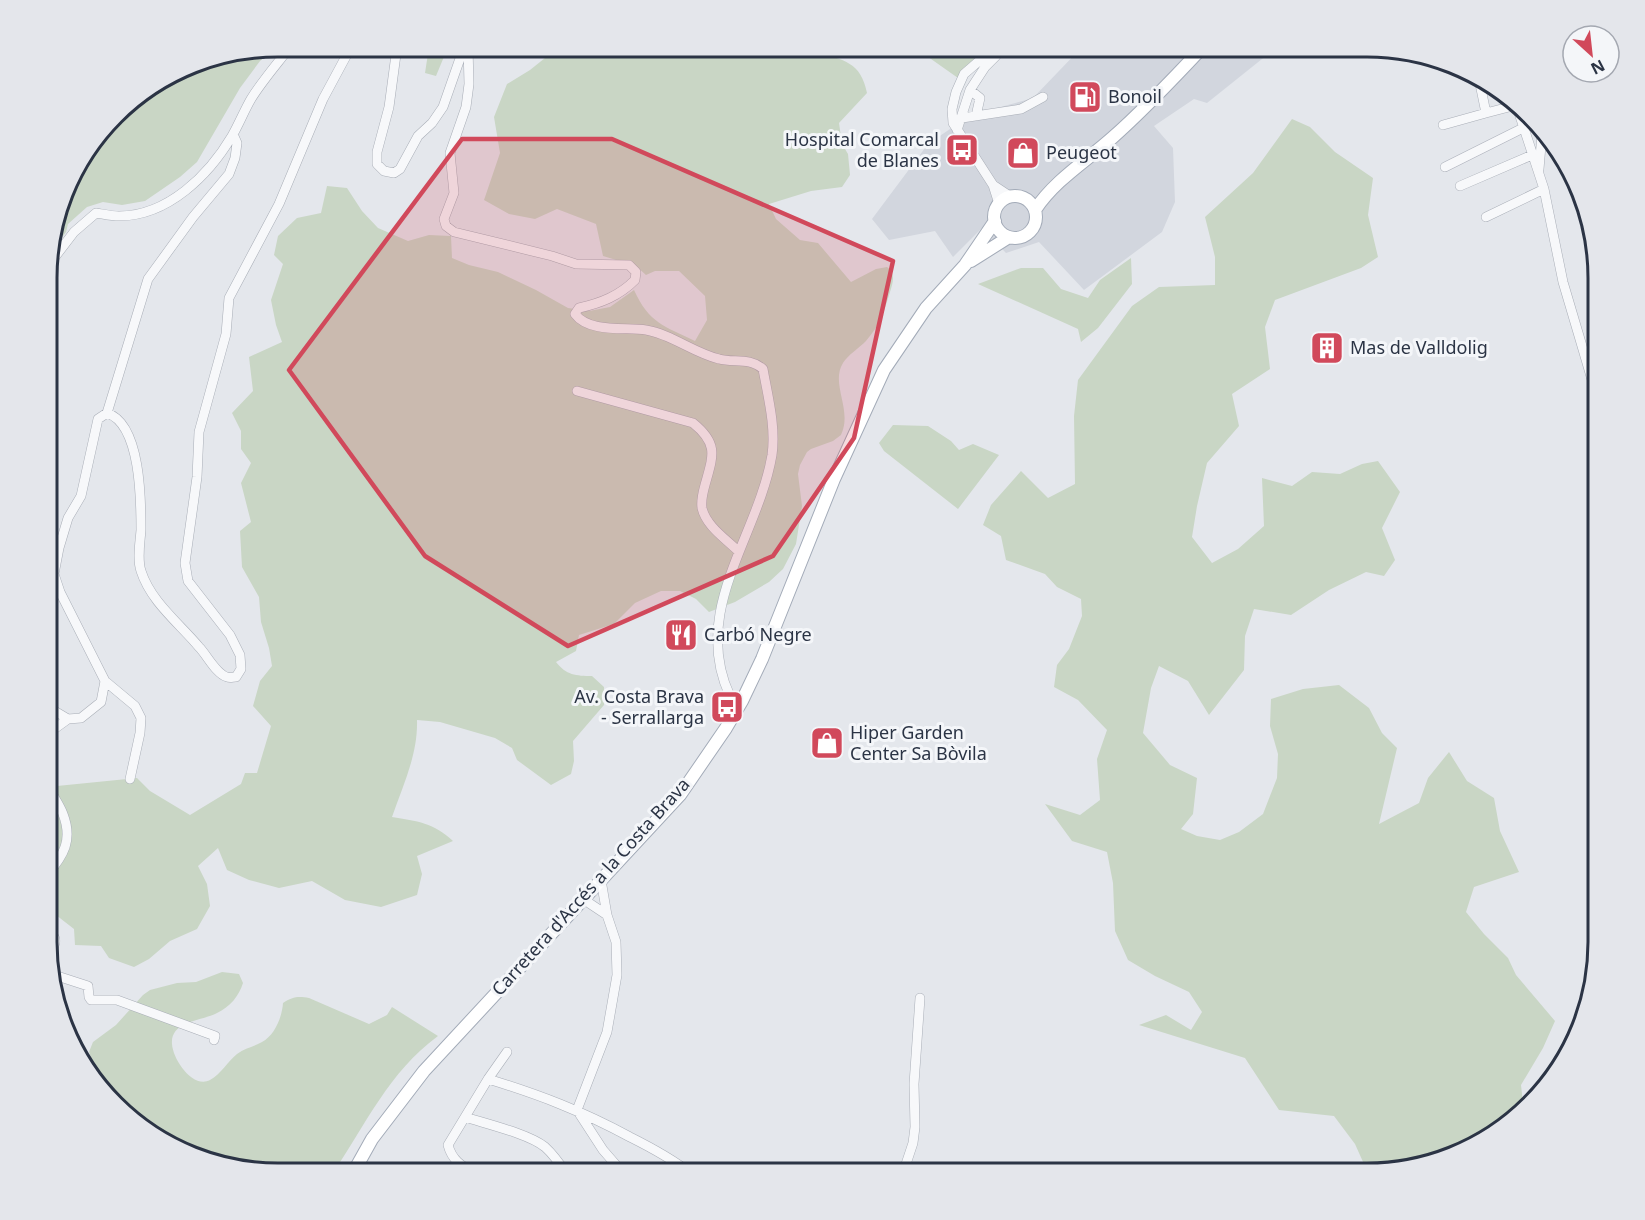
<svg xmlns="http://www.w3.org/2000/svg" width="1645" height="1220" viewBox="0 0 1645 1220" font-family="'Noto Sans',sans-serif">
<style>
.built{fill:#d2d6de}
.green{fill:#c9d6c5}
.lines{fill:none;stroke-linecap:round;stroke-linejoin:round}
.minor-casing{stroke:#a9aeb7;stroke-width:10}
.major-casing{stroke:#a3abb8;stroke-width:14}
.minor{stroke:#f7f8fa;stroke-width:9}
.major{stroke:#fff;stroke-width:12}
.marked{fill:#d1495b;fill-opacity:0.2;stroke:#d1495b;stroke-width:4.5;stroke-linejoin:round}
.labels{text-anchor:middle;stroke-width:6;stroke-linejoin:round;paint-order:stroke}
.poi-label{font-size:18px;fill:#2b3445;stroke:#f4f6f9;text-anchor:start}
.street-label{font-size:18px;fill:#2b3445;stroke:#f4f6f9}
.rim{fill:none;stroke:#2b3445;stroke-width:3}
</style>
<rect width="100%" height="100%" fill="#e4e7ec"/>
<path class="built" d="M1082 47H1277L1207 103 1194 99 1154 126 1173 148 1175 202 1162 232 1084 290 1039 242 1006 253 982 228 953 257 935 231 889 240 872 219 928 144 950 129 997 108 1033 98Z"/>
<path class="green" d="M275 47 260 61 240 88 197 162 180 177 145 201 122 205 103 202 87 207 68 224 66 232 49 255V248L77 163 126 104 203 59Z
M429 47H448L436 76 425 73Z
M578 47H812L816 52C844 60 861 62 867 93L839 123 842 144 848 154 850 175 842 187 811 191 769 204 776 219 800 240 818 243 851 282 876 269 887 267C896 274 893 282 890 292 883 314 882 322 866 341 859 348 848 355 843 363 830 384 853 410 841 435L833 441 811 449 807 452 800 465 798 474 802 506 796 544 783 569 769 582 735 602 709 612 696 599 680 591H661L635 603 614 624 579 635 576 651 556 662C566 675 576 676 592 676L604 687V705L573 741 574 761 571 774 551 785 517 760 512 748 495 738 440 722 417 720C418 755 403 785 392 817 417 821 434 823 453 841L417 856 422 874 417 895 381 907 345 900 312 881 279 888 249 880 227 870 218 848 198 866 207 884 210 906 197 929 170 941 149 959 134 967 109 958 101 946 75 945 74 929 56 915 47 903V787L137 778 150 791 190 815 241 784 245 773H257L271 726 253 706 260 681 272 666 269 648 261 622 259 597 242 567 240 531 251 522 241 483 251 463 241 449V431L232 413 253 391 249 357 282 342 276 325 271 300 283 264 274 255 278 236 297 218 321 213 327 186 347 188 362 211 378 228 408 241 429 235 451 236 452 258 469 265 498 272 536 290 568 308 589 311 610 307 634 290C649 323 664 326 695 341L707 320 705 296 679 271H655L646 275 636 266 603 256 596 224 557 209 535 219 509 214 484 200 500 153 494 117 507 84 530 70 555 50 578 48Z
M914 47H935L945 55 951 47H965L979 58 958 78Z
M1292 119 1310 127 1335 152 1373 178 1368 215 1378 257 1361 268 1275 300 1265 327 1270 369 1232 394 1239 426 1207 463 1197 506 1192 537 1212 563 1238 549 1264 526 1262 478 1292 486 1312 472 1340 474 1362 464 1378 461 1400 492 1382 528 1395 560 1384 576 1366 572 1329 590 1291 615 1254 609 1245 636 1244 670 1209 715 1188 681 1159 666 1151 688 1143 733 1170 765 1197 778 1193 814 1181 829 1197 836 1220 840 1239 832 1263 814 1277 778 1278 754 1270 726 1271 699 1303 689 1339 685 1369 708 1382 733 1397 748 1379 824 1419 803 1428 778 1449 752 1467 781 1494 798 1500 831 1519 872 1474 887 1466 912 1484 934 1508 958 1516 975 1555 1021 1543 1048 1521 1085 1523 1103 1527 1105 1469 1150 1368 1173 1355 1144 1334 1116 1279 1110 1245 1058 1139 1025 1166 1015 1191 1030 1202 1012 1189 992 1155 976 1128 960 1115 931 1113 883 1107 852 1072 841 1045 804 1080 815 1100 800 1097 759 1107 730 1078 700 1054 687 1057 665 1069 649 1082 616 1081 599 1057 587 1045 574 1006 560 1001 536 983 525 991 505 1021 471 1048 498 1075 484 1074 416 1078 380 1132 306 1159 287 1215 285V257L1205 217 1253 173Z
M1131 258 1132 284 1098 328 1081 342 1078 329 978 284 1021 268H1043L1061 289 1088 298 1100 280Z
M893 425 928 426 951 441 959 450 973 444 999 455 958 509 884 451 879 443Z
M222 972 239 974 243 983C239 996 230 1007 217 1013 202 1021 170 1021 172 1044 173 1060 193 1089 210 1080 221 1074 228 1061 237 1054 245 1048 253 1047 262 1042 275 1035 282 1017 283 1003 292 997 298 996 309 998L369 1024 387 1015 392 1007 438 1036C389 1072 366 1124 333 1173H263L190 1156 126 1116 100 1082 89 1052 93 1042 116 1025 143 995 150 990 177 983 196 982Z"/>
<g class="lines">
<defs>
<path id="minor" d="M397 47 389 107 377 152V164L384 171 394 173 400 169 418 136 432 123 443 107 464 47
M468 47 469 84 466 107 450 153 454 193 444 219 446 226 454 232 552 256 576 264 629 265 636 272 635 280C619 296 601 303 579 308L575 314C589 333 625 327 646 330 671 334 694 353 719 359 734 363 750 357 763 369 768 397 776 427 772 455 758 537 690 610 730 696L742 701
M1479 79 1486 113 1509 107H1517L1544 189 1563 282 1598 400
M970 90 980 98 976 116
M962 118 1021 109 1043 97
M1443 125 1486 113
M957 130 970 90 985 67 996 56
M1562 160 1579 194
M1445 167 1523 128
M1539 169 1542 134
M993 185 1011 197
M1460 186 1532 155
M999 204 993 185 953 123 952 109 956 92 964 74 979 61 1010 47
M1486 217 1544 189
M48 266 74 232 96 213C103 214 111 216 119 216 168 216 209 175 232 136 239 124 244 111 251 99 262 81 277 64 290 47
M577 391 693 423C719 444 713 456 705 485 703 492 701 501 702 508 706 526 726 539 738 551
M107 413C141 424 141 501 141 530 140 543 137 559 141 571 151 602 179 623 199 647 207 655 216 674 227 677 230 678 233 677 236 677L241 669 240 655 230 635 188 581 185 563 197 477 199 432 226 334 229 298 279 204 323 99 351 47
M48 707 68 719
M50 732 68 719 81 718 101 702 105 681
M47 738 50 732 48 723
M130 779 140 733 141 718 135 706 105 681 60 592 54 574 59 548 68 518 81 496 98 419 107 413 148 279 193 217 229 174 235 158 237 143 233 134
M47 875C64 855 73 840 63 814 59 803 51 794 47 783
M601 880 607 915
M583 899 607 915 616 942 617 975 607 1032 577 1110 603 1150 623 1173
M47 957C54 947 61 938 47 931
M51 974 88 986 89 997 91 1000H117L215 1036 214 1040
M488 1079C540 1095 582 1111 630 1137 652 1148 671 1158 690 1173
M465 1117C487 1124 529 1134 545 1147 554 1155 560 1164 566 1173
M475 1173C461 1166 452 1160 448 1145L488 1079 507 1052
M903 1173 913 1143 915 1127 914 1084 920 998"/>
<path id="major" d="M994 217a21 21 0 1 1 42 0a21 21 0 1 1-42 0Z
M1035 210C1055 180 1085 162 1112 138 1144 110 1174 78 1203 47
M971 261 1009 237
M353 1173 372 1139 424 1071 680 795 726 728 742 701 762 659 834 479 884 370 926 308 965 265 995 221"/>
</defs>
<use href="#minor" class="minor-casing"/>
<use href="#major" class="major-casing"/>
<use href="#minor" class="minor"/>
<use href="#major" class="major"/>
</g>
<path class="marked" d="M462 139H612L893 261 854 438 773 556 568 646 425 556 289 370Z"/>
<defs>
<symbol id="fuel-square" viewBox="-11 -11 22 22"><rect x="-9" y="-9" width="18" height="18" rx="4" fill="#d1495b" stroke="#f4f6f9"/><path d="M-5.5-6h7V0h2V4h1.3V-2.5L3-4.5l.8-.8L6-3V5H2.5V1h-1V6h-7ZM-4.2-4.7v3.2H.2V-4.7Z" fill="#fff"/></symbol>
<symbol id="bus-square" viewBox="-11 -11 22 22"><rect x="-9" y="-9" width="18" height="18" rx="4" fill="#d1495b" stroke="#f4f6f9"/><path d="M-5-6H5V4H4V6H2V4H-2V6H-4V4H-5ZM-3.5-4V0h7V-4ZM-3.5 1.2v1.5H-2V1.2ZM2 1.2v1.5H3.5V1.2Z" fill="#fff"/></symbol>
<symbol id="shop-square" viewBox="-11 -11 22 22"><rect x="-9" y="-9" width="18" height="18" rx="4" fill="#d1495b" stroke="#f4f6f9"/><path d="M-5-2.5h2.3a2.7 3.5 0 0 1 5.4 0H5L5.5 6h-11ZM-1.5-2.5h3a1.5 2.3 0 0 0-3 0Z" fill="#fff"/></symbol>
<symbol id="building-square" viewBox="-11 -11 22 22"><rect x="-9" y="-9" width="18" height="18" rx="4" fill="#d1495b" stroke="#f4f6f9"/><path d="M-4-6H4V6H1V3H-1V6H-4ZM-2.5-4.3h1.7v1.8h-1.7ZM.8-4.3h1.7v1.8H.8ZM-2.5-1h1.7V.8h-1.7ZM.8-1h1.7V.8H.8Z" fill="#fff"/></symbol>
<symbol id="restaurant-square" viewBox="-11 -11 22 22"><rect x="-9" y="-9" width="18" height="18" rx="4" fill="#d1495b" stroke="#f4f6f9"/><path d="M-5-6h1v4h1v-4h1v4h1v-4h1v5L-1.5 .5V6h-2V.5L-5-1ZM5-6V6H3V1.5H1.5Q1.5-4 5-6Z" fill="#fff"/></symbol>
</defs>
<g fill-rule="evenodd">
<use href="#fuel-square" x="1066" y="78" width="38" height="38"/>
<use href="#bus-square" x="943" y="131" width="38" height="38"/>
<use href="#shop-square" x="1004" y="134" width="38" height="38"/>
<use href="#building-square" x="1308" y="329" width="38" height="38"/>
<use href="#restaurant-square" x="662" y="616" width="38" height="38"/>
<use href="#bus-square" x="708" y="688" width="38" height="38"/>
<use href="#shop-square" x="808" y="724" width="38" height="38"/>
</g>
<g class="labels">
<g class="poi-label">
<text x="1108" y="103">Bonoil</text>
<text x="939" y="146" text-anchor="end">Hospital Comarcal<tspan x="939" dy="21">de Blanes</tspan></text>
<text x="1046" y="159">Peugeot</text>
<text x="1350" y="354">Mas de Valldolig</text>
<text x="704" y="641">Carbó Negre</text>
<text x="704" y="703" text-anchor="end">Av. Costa Brava<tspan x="704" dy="21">- Serrallarga</tspan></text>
<text x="850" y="739">Hiper Garden<tspan x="850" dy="21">Center Sa Bòvila</tspan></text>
</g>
<g class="street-label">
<text transform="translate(591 887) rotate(-48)" y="6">Carretera d'Accés a la Costa Brava</text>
</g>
</g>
<path d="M0 0H1645V1220H0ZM278 57H1367A221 221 0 0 1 1588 278V942A221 221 0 0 1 1367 1163H278A221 221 0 0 1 57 942V278A221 221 0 0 1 278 57Z" fill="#e4e6eb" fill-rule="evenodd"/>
<path class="rim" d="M278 57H1367A221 221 0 0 1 1588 278V942A221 221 0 0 1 1367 1163H278A221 221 0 0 1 57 942V278A221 221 0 0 1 278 57Z"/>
<g transform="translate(1591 54) rotate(153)"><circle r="28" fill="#f4f6f9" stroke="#a4a8b1" stroke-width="1.5"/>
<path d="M0-4.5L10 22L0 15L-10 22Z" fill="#d1495b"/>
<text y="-9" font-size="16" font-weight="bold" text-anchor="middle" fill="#2b3445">N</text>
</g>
</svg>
